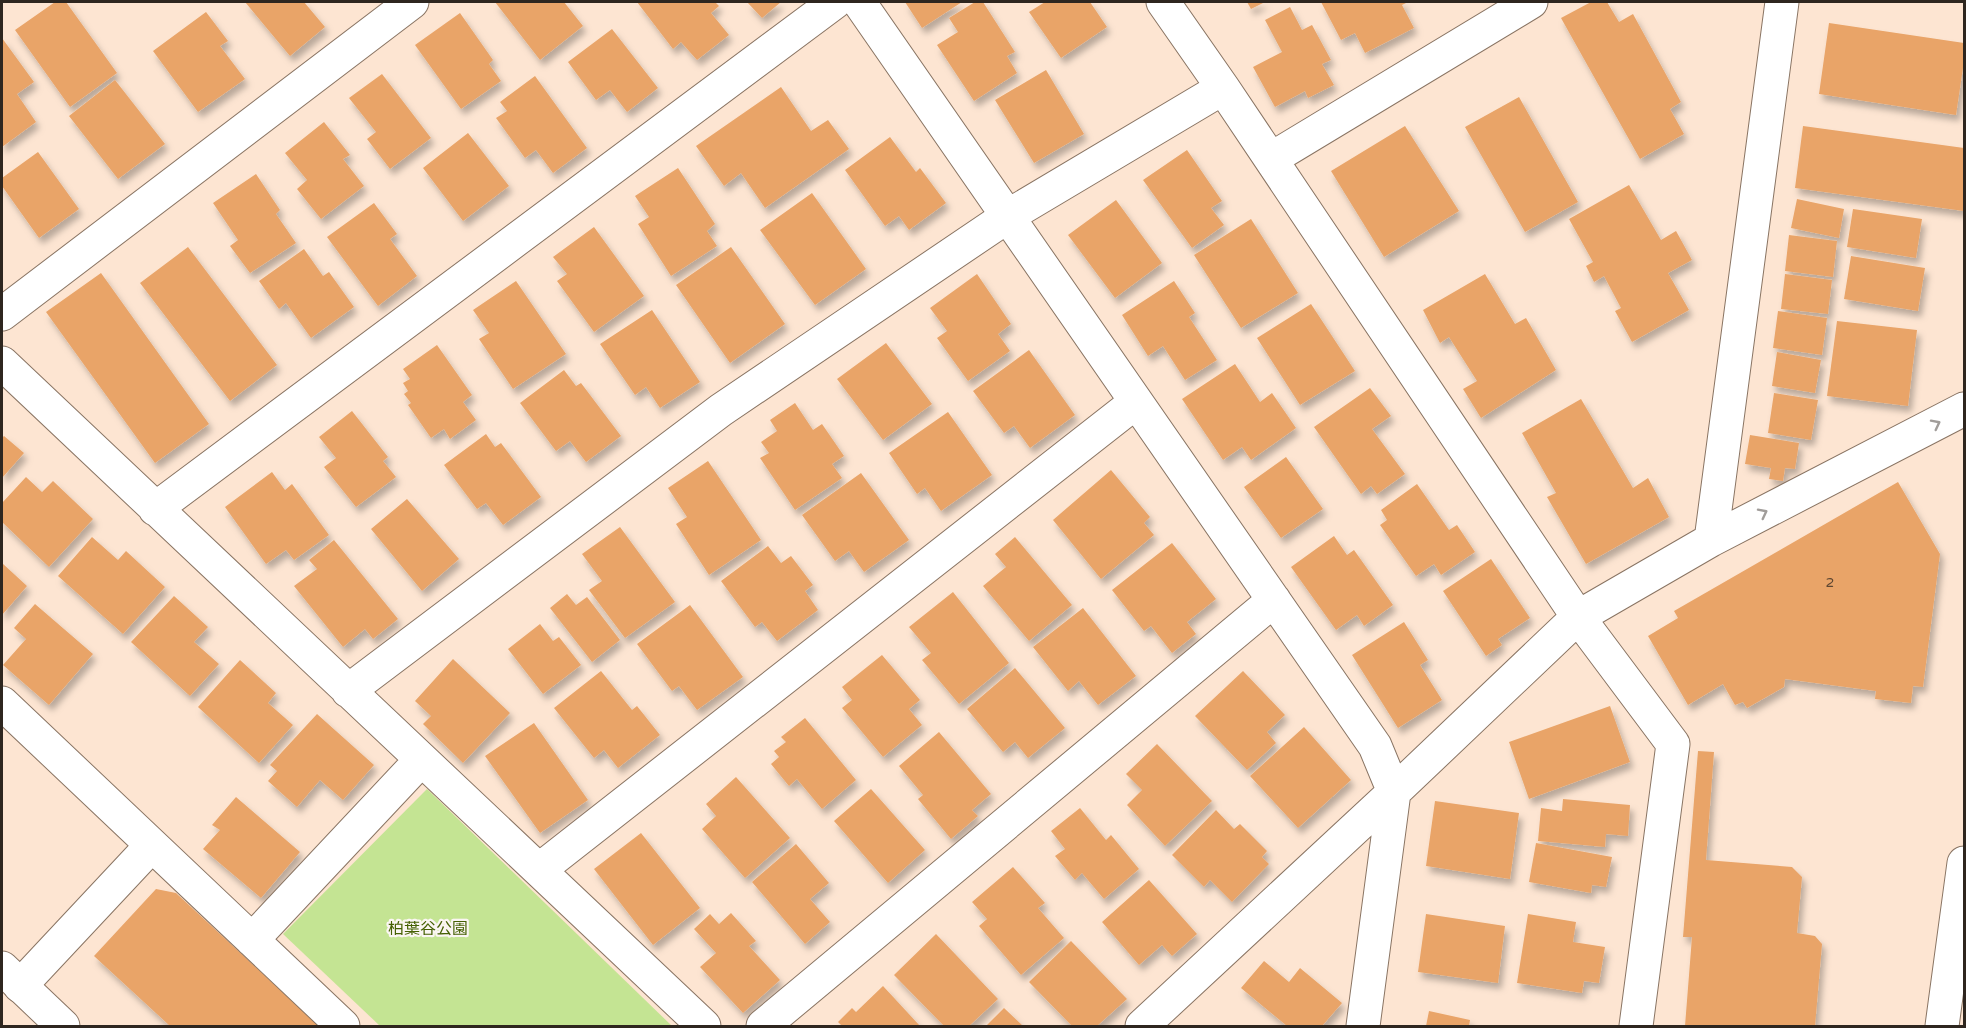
<svg xmlns="http://www.w3.org/2000/svg" width="1966" height="1028" viewBox="0 0 1966 1028" font-family="'Varela Round','Noto Sans JP',sans-serif">
<style>
.green{fill:#c4e493}
.building{fill:#e9a468;filter:url(#shadow)}
.lines{fill:none;stroke-linecap:round;stroke-linejoin:round}
.minor-casing{stroke:#897463;stroke-width:35}
.tertiary-casing{stroke:#897463;stroke-width:35}
.minor{stroke:#fff;stroke-width:33}
.tertiary{stroke:#fff;stroke-width:33}
.oneway{stroke:#a19d9a}
.labels{text-anchor:middle;stroke-width:4.5;stroke-linejoin:round;paint-order:stroke}
.number-label{font-size:14px;fill:#5d4631}
.park-label{font-size:16px;fill:#466104;stroke:#fbf6f3}
</style>
<defs>
<filter id="shadow"><feDropShadow dx="3.5" dy="6" stdDeviation="3" flood-color="#0004"/></filter>
</defs>
<rect width="100%" height="100%" fill="#fde5d2"/>
<path class="green" d="M427 789 672 1026H380L283 934Z"/>
<path class="building" d="M55 2H66L117 73 70 107 15 30Z
M245 2H304L325 27 290 56Z
M495 2H564L583 26 540 60Z
M637 2H715L719 6 711 13 729 35 697 60 681 42 673 49Z
M747 2H781L762 18Z
M905 2H962L922 28Z
M975 2H983L1015 52 1007 56 1017 73 974 101 937 45 958 32 949 18Z
M1045 2H1090L1107 27 1061 58 1029 12Z
M1247 2H1265L1251 9Z
M1321 2H1408L1402 5 1414 28 1365 53 1355 33 1341 40Z
M1591 2H1607L1619 22 1633 14 1681 102 1670 109 1684 134 1640 159 1561 18Z
M1290 7 1302 30 1312 25 1331 60 1322 64 1334 85 1308 98 1305 91 1275 107 1253 67 1282 52 1265 20Z
M206 12 228 41 220 46 245 79 198 112 153 51Z
M460 13 493 60 489 64 501 81 461 109 415 45Z
M1829 23 1964 43V61L1956 115 1819 94Z
M612 29 658 88 627 112 610 90 596 100 568 62Z
M2 38 34 82 17 94 36 122 2 147Z
M1046 70 1084 134 1034 163 995 100Z
M382 74 431 138 390 169 367 139 376 132 349 98Z
M535 76 587 148 553 173 536 150 525 158 496 118 507 111 500 102Z
M115 80 165 144 118 179 69 116Z
M781 87 811 131 828 120 849 149 765 208 741 173 724 186 696 146Z
M1519 97 1578 202 1525 232 1465 127Z
M324 122 350 155 343 159 364 186 321 219 297 189 307 180 285 153Z
M1405 126 1459 211 1384 257 1331 171Z
M1803 126 1964 148V211L1795 188Z
M468 133 509 186 463 221 423 168Z
M890 137 916 172 920 168 946 203 909 230 899 216 885 226 845 170Z
M1187 150 1222 201 1211 208 1224 225 1192 248 1143 180Z
M38 152 79 209 39 238 2 186V178Z
M678 168 715 224 707 231 717 246 671 276 638 224 649 217 635 196Z
M256 174 280 210 276 214 296 243 250 273 230 246 238 240 213 203Z
M1629 185 1661 240 1676 231 1692 260 1668 273 1689 310 1632 342 1615 311 1621 308 1604 276 1594 282 1586 266 1593 262 1569 219Z
M812 193 866 269 815 305 760 230Z
M1797 199 1844 209 1839 238 1791 228Z
M1116 200 1162 263 1115 298 1068 235Z
M374 203 397 234 390 239 417 276 378 306 327 237Z
M1853 209 1922 219 1916 258 1847 247Z
M1251 219 1298 293 1241 328 1194 255Z
M594 227 644 296 594 332 557 281 567 274 553 257Z
M1789 235 1837 241 1833 277 1785 271Z
M188 247 277 365 230 401 140 283Z
M731 247 785 324 730 363 676 285Z
M304 249 323 276 329 272 354 307 311 338 286 303 279 309 259 281Z
M1851 256 1925 268 1918 311 1844 299Z
M101 273 209 424 155 463 46 312Z
M977 274 1011 324 998 334 1010 351 968 381 937 338 947 331 930 308Z
M1485 274 1515 324 1526 318 1556 370 1481 418 1463 389 1477 381 1449 337 1440 343 1423 310Z
M1785 274 1832 280 1828 314 1781 309Z
M516 281 566 354 513 389 479 339 489 333 473 310Z
M1174 281 1195 313 1189 317 1217 360 1185 380 1163 346 1148 356 1122 315Z
M1311 304 1355 371 1300 405 1257 338Z
M652 310 700 382 660 408 646 387 635 395 600 344Z
M1778 311 1827 318 1822 355 1773 348Z
M1837 321 1917 330 1908 406 1827 396Z
M886 343 932 404 883 440 837 379Z
M437 345 472 395 463 402 476 420 450 439 444 429 431 438 408 405 411 403 404 394 408 391 403 383 410 379 403 369Z
M1029 350 1075 415 1030 448 1014 426 1004 433 973 391Z
M1777 352 1821 360 1815 393 1772 386Z
M1235 364 1260 402 1272 393 1296 428 1251 460 1242 447 1223 460 1182 399Z
M564 370 576 386 581 383 621 436 586 462 570 441 556 451 520 403Z
M1370 388 1391 416 1372 429 1405 474 1377 494 1371 486 1361 494 1314 427Z
M1774 393 1818 400 1811 440 1768 433Z
M1581 399 1633 488 1648 478 1669 517 1586 564 1547 497 1556 493 1522 433Z
M795 403 813 430 822 424 844 456 832 464 842 478 795 510 760 458 769 453 761 442 777 431 770 420Z
M352 411 388 457 383 461 396 477 356 507 324 467 336 458 319 437Z
M948 412 992 475 941 511 925 488 917 494 889 453Z
M486 434 495 447 501 443 541 497 503 525 486 503 477 509 444 465Z
M1750 435 1799 443 1795 469 1785 468 1783 481 1769 479 1771 468 1745 464Z
M4 436 24 453 2 478V438Z
M1286 457 1323 509 1281 538 1244 487Z
M708 461 761 540 709 575 676 524 687 517 668 488Z
M1111 470 1150 517 1144 523 1154 535 1101 579 1053 520Z
M272 472 285 490 292 484 329 535 294 560 286 550 266 564 225 507Z
M861 473 909 540 864 572 849 551 835 561 802 515Z
M26 477 42 492 53 481 93 519 49 567 2 522V503Z
M1898 482 1940 554 1923 687 1913 686 1911 703 1875 699 1876 691 1785 679 1784 687 1747 708 1743 702 1735 705 1723 684 1688 705 1648 636 1678 618 1674 611Z
M1417 484 1449 530 1457 525 1475 552 1441 575 1434 564 1416 576 1380 525 1387 520 1381 510Z
M407 499 459 559 422 591 371 529Z
M620 527 675 602 625 638 589 590 602 581 582 554Z
M1334 536 1347 555 1354 550 1393 605 1364 626 1357 615 1336 630 1291 567Z
M92 537 118 560 126 551 165 587 123 634 58 576Z
M1015 537 1072 605 1029 641 983 586 1006 567 995 554Z
M334 540 398 619 373 639 365 629 343 647 294 586 317 569 309 560Z
M1172 543 1216 599 1187 622 1196 634 1172 653 1151 626 1144 631 1112 590Z
M768 546 781 563 791 556 813 585 805 591 818 610 777 641 762 622 755 627 721 581Z
M1491 559 1530 618 1498 639 1502 645 1486 656 1443 591Z
M2 563 27 586 2 615Z
M953 592 1009 663 959 704 922 660 931 653 909 627Z
M567 594 576 605 587 597 620 640 592 662 550 608Z
M174 596 208 627 194 642 219 664 190 696 131 642Z
M35 604 93 654 49 705 3 665 26 639 14 628Z
M690 605 743 677 697 710 679 686 672 691 637 644Z
M1083 608 1136 676 1098 705 1079 681 1068 691 1033 647Z
M1404 622 1428 660 1420 665 1442 700 1398 728 1352 655Z
M540 624 553 641 559 637 581 665 543 694 508 649Z
M882 655 920 700 909 709 922 725 883 757 842 708 852 700 842 687Z
M453 659 510 713 463 763 423 724 431 716 415 701Z
M240 660 276 693 268 703 293 725 259 763 198 707Z
M1015 668 1065 728 1028 758 1015 742 1003 752 967 709Z
M601 671 632 710 637 706 660 735 618 768 604 750 594 758 554 708Z
M1243 671 1285 715 1267 732 1276 743 1247 770 1195 716Z
M1610 706 1630 762 1529 799 1509 742Z
M317 714 374 765 343 800 320 780 297 807 268 781 277 771 270 765Z
M805 718 856 780 822 809 797 779 789 786 771 764 779 757 774 751 786 742 781 737Z
M534 723 588 800 540 833 485 756Z
M1304 727 1351 780 1298 828 1250 776Z
M939 732 991 794 972 810 978 816 951 839 918 799 923 795 899 766Z
M1157 744 1212 801 1165 846 1127 805 1142 790 1126 774Z
M1698 751 1714 752 1706 860 1792 867 1802 877 1797 933 1815 936 1822 944 1815 1026H1685L1692 937H1683Z
M736 777 790 838 745 878 702 829 716 816 706 804Z
M871 789 925 850 888 883 834 821Z
M236 797 300 852 261 898 203 849 220 830 212 825Z
M1563 799 1630 805 1628 836 1606 834 1605 847 1538 841 1541 808 1562 811Z
M1435 801 1519 813 1510 879 1426 866Z
M1080 808 1106 840 1111 835 1139 869 1104 899 1082 873 1075 880 1055 856 1065 849 1051 831Z
M1216 810 1234 829 1240 824 1267 851 1262 857 1269 864 1232 902 1210 880 1204 887 1172 855Z
M641 833 700 908 653 945 594 869Z
M1536 843 1612 857 1606 887 1592 885 1591 893 1529 882Z
M796 844 829 883 810 899 830 922 805 944 752 882Z
M1013 867 1045 903 1038 908 1064 938 1021 975 979 926 987 919 972 902Z
M1149 880 1197 934 1172 956 1162 945 1139 965 1102 922Z
M156 889 176 893 319 1026H170L94 956Z
M731 913 756 941 749 946 780 980 743 1013 700 967 716 953 694 929 710 914 719 924Z
M1426 914 1505 926 1498 983 1418 972Z
M1528 914 1576 922 1573 942 1605 947 1599 983 1584 981 1582 993 1517 983Z
M936 934 998 999 969 1026H944L894 975Z
M1071 941 1127 999 1097 1026H1072L1029 982Z
M1264 961 1289 982 1300 968 1342 1003 1322 1026H1287L1241 988Z
M883 986 920 1026H842L838 1022 852 1008 856 1012Z
M1004 1008 1023 1026H986Z
M1429 1011 1470 1020 1469 1026H1426Z"/>
<g class="lines">
<defs>
<path id="minor" d="M859 2 1375 746 1394 792 1363 1026
M1163 2 1223 88 1578 617 1673 744 1636 1026
M1271 159 1531 2
M2 314 412 2
M2 363 704 1026
M155 509 835 2
M1711 540 1782 2
M348 691 721 410 1008 216 1223 88
M2 703 343 1026
M539 870 1136 402
M252 940 421 760
M20 986 152 845
M763 1026 1274 600
M1142 1026 1394 792 1578 617 1711 540 1964 409"/>
<path id="tertiary" d="M2 968 63 1026
M1942 1026 1964 863"/>
</defs>
<use href="#minor" class="minor-casing"/>
<use href="#tertiary" class="tertiary-casing"/>
<use href="#minor" class="minor"/>
<use href="#tertiary" class="tertiary"/>
</g>
<defs><path id="oneway-chevron" d="M-2-3.5L2.5 0L-2 3.5" fill="none" stroke-width="1.6" stroke-linecap="round" stroke-linejoin="round" transform="scale(1.5)"/></defs>
<g class="oneway">
<use href="#oneway-chevron" transform="translate(1936 424) rotate(-27)"/>
<use href="#oneway-chevron" transform="translate(1763 513) rotate(-27)"/>
</g>
<g class="labels">
<g class="number-label">
<text x="1830" y="587">2</text>
</g>
<g class="park-label">
<text x="428" y="934">柏葉谷公園</text>
</g>
</g>
<rect width="1966" height="1028" fill="none" stroke="#2e261f" stroke-width="6"/>
</svg>
